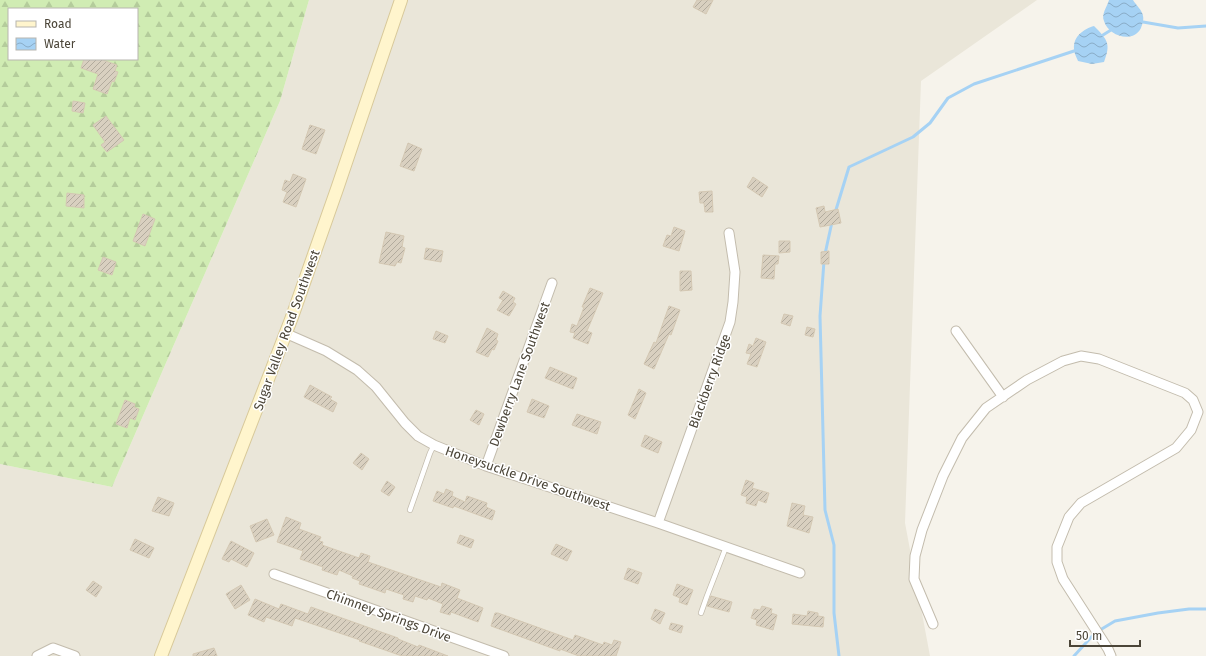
<svg xmlns="http://www.w3.org/2000/svg" width="1206" height="656" viewBox="0 0 1206 656" font-family="'Fira Sans',sans-serif">
<style>
.residential{fill:#eae6d9}
.forest{fill:url(#forest-firs);fill-rule:evenodd}
.water{fill:url(#water-waves)}
.lines{fill:none;stroke-linecap:round;stroke-linejoin:round}
.stream{stroke:#a6d2f4;stroke-width:3}
.building{fill:url(#building-hatch);stroke:#d4c8b3}
.lane-casing{stroke:#c3bcad;stroke-width:6}
.street-casing{stroke:#c3bcad;stroke-width:11}
.secondary-casing{stroke:#d8c99a;stroke-width:14}
.lane{stroke:#fff;stroke-width:4.5}
.street{stroke:#fff;stroke-width:9}
.secondary{stroke:#fff5cd;stroke-width:12}
.labels{text-anchor:middle;stroke-width:3;stroke-linejoin:round;paint-order:stroke}
.street-label{font-size:13px;fill:#4b4538;stroke:#fff}
</style>
<defs>
<pattern id="forest-firs" width="22" height="20" patternUnits="userSpaceOnUse"><rect width="22" height="20" fill="#d0ecb3"/><path d="M5 1l3.5 6h-7zM16 11l3.5 6h-7z" fill="#b4cc9b"/></pattern>
<pattern id="water-waves" width="16" height="10" patternUnits="userSpaceOnUse"><rect width="16" height="10" fill="#a6d2f4"/><path d="M0 5q4-4 8 0t8 0" fill="none" stroke="#89acc7"/></pattern>
<pattern id="building-hatch" width="6" height="6" patternUnits="userSpaceOnUse"><rect width="6" height="6" fill="#d9d0c0"/><path d="M-1 1l2-2M0 6l6-6M5 7l2-2" fill="none" stroke="#b2ab9d"/></pattern>
</defs>
<rect width="100%" height="100%" fill="#f6f3eb"/>
<path class="residential" d="M309 0H1037L921 81 905 523 930 656H0V464L112 487 280 101Z"/>
<path class="forest" d="M0 0H309L280 101 112 487 0 464ZM9 9H137V59H9Z"/>
<path class="water" d="M1109 0H1133C1136 5 1142 10 1143 16 1144 20 1142 25 1141 28 1133 44 1108 36 1104 21 1101 14 1107 7 1109 0Z
M1094 26C1108 40 1111 44 1104 62L1092 64 1078 61C1077 58 1074 53 1074 49 1073 36 1084 29 1094 26Z"/>
<g class="lines">
<path class="stream" d="M1143 22 1178 28 1206 26
M1103 35 1111 30
M835 213 849 167 913 137 930 123 948 98 974 84 1074 51
M825 254 832 222
M824 261 820 316 825 510 834 545V613L839 656
M1074 656 1095 633 1115 621 1158 613 1189 609H1206"/>
</g>
<path class="building" d="M697 0H713L706 14 693 7Z
M84 59H100L117 65 115 71 118 72 114 82 112 81 107 94 93 89 98 74 81 68Z
M73 101 85 103 83 113 72 111Z
M106 116 124 140 107 152 101 145 105 142 93 125Z
M310 125 325 130 316 154 302 149Z
M408 143 422 149 414 171 400 166Z
M293 174 306 179 296 207 283 202 287 192 282 190 285 180 290 182Z
M753 177 768 187 762 197 747 187Z
M712 191 713 212H705L704 203H700L699 192Z
M67 193 84 195V208L66 206Z
M824 206 825 212 838 209 841 223 820 227 816 208Z
M143 214 155 219 145 246 133 241Z
M674 227 685 231 679 251 663 246 667 235 671 236Z
M386 232 404 236 402 247 405 248 401 263 397 262 395 266 379 263Z
M779 241H790V252L779 253Z
M426 248 443 251 441 262 424 259Z
M829 251V264H821V252Z
M763 255 779 256 778 264H775L774 279 761 278Z
M103 257 116 262 112 275 98 270Z
M680 271H691L692 290 680 291Z
M590 288 603 293 587 331 592 333 588 344 573 338 575 333 570 332 572 324 577 326 584 307H582Z
M503 291 515 298 513 302 516 304 509 316 497 310 503 300 499 298Z
M669 306 680 310 671 335 669 334 654 369 644 364 654 342 656 343Z
M784 314 793 316 790 326 781 323Z
M807 327 815 329 813 337 805 335Z
M487 328 498 334 496 340 498 341 494 350 492 349 488 357 476 352Z
M436 331 448 336 445 343 433 339Z
M756 338 766 342 757 367 747 364 751 354 746 353 749 344 753 346Z
M550 367 577 378 573 389 545 378Z
M310 385 332 397 330 399 337 403 333 412 304 397Z
M639 389 646 393 635 419 628 415Z
M532 399 549 406 544 418 527 412Z
M125 400 135 404 134 407 139 409 135 420 130 418 127 428 116 424Z
M476 410 484 414 479 425 470 420Z
M577 414 601 422 597 434 572 425Z
M645 435 662 442 658 453 641 446Z
M361 453 369 459 362 470 353 463Z
M746 480 754 483 752 488 769 493 766 503 758 500 756 506 746 503 747 497 741 495Z
M387 481 395 487 389 496 381 491Z
M446 489 453 492 452 496 465 502 467 496 487 503 486 507 495 511 492 520 454 506 453 508 433 501 437 491 444 494Z
M158 497 174 503 169 516 152 511Z
M792 503 805 506 803 515 813 517 809 533 787 526Z
M286 517 301 523 299 529 321 537 319 541 323 542 322 545 359 558 361 553 370 556 368 562 441 587 442 583 460 590 457 598 483 608 478 622 451 612 450 615 440 612 443 604 428 598 427 600 415 596 413 602 403 599 404 595 386 589 385 593 368 587 359 584 360 581 352 578 353 576 339 570 337 575 322 570 323 567 300 559 303 551 277 542Z
M267 519 274 535 256 542 250 526Z
M460 535 474 540 471 548 457 543Z
M135 539 154 548 149 558 130 550Z
M231 541 254 553 247 567 231 559 229 562 222 559Z
M556 544 572 551 567 561 551 554Z
M628 568 642 573 638 584 624 579Z
M93 581 102 587 96 597 86 590Z
M677 584 693 590 687 605 679 602 680 598 673 595Z
M241 585 250 600 235 609 226 594Z
M711 596 732 602 729 612 707 606Z
M255 599 279 609 281 604 308 614 311 607 398 638V639L418 647 419 645 448 656H402L359 641 360 640 295 618 292 626 266 617 264 622 248 615Z
M762 606 772 609 771 613 777 615 773 630 756 625 757 620 751 618 754 609 760 610Z
M655 609 665 613 660 624 651 619Z
M808 611 818 613V616L824 617 823 627 792 624 793 614 807 616Z
M495 613H498L573 640 575 635 603 645 604 642 612 645 614 640 621 642 616 656H579L560 649V651L491 626Z
M671 623 683 626 681 633 669 629Z
M214 648 217 656H193V654Z"/>
<g class="lines">
<defs>
<path id="lane" d="M410 510 430 453 434 445
M701 613 707 596 726 547"/>
<path id="street" d="M956 331 1003 397
M285 333 326 351 357 370 376 387 405 423 418 436 434 445 486 466 658 523 800 573
M486 466 552 283
M658 523 730 322 733 302 735 272 729 233
M274 574 504 656
M933 624 914 579 915 556 922 530 943 476 962 438 986 408 1027 380 1063 361 1081 356 1099 359 1185 393 1193 400 1198 412 1191 430 1176 448 1081 503 1069 517 1057 547V562L1063 579 1108 649 1111 656
M37 656 53 648 75 656"/>
<path id="secondary" d="M161 656 292 317 337 189 401 0"/>
</defs>
<use href="#lane" class="lane-casing"/>
<use href="#street" class="street-casing"/>
<use href="#secondary" class="secondary-casing"/>
<use href="#lane" class="lane"/>
<use href="#street" class="street"/>
<use href="#secondary" class="secondary"/>
</g>
<g class="labels">
<g class="street-label">
<text transform="translate(286 330) rotate(-70)" y="5">Sugar Valley Road Southwest</text>
<text transform="translate(519 374) rotate(-70)" y="5">Dewberry Lane Southwest</text>
<text transform="translate(709 381) rotate(-70)" y="5">Blackberry Ridge</text>
<text transform="translate(528 478) rotate(19)" y="5">Honeysuckle Drive Southwest</text>
<text transform="translate(389 615) rotate(20)" y="5">Chimney Springs Drive</text>
</g>
</g>
<rect x="8" y="8" width="130" height="52" fill="#ffffff" stroke="#b7b5af"/>
<rect x="16" y="21" width="20" height="6" fill="#fff5cd" stroke="#b7b5af"/>
<text x="44" y="28" font-size="12" fill="#4b4538">Road</text>
<rect x="16" y="38" width="20" height="12" fill="url(#water-waves)" stroke="#b7b5af"/>
<text x="44" y="48" font-size="12" fill="#4b4538">Water</text>
<path d="M1070 640v6h70v-6" fill="none" stroke="#4b4538" stroke-width="2"/>
<text x="1076" y="640" font-size="12" fill="#4b4538" stroke="#ffffff" stroke-width="3" paint-order="stroke">50 m</text>
</svg>
